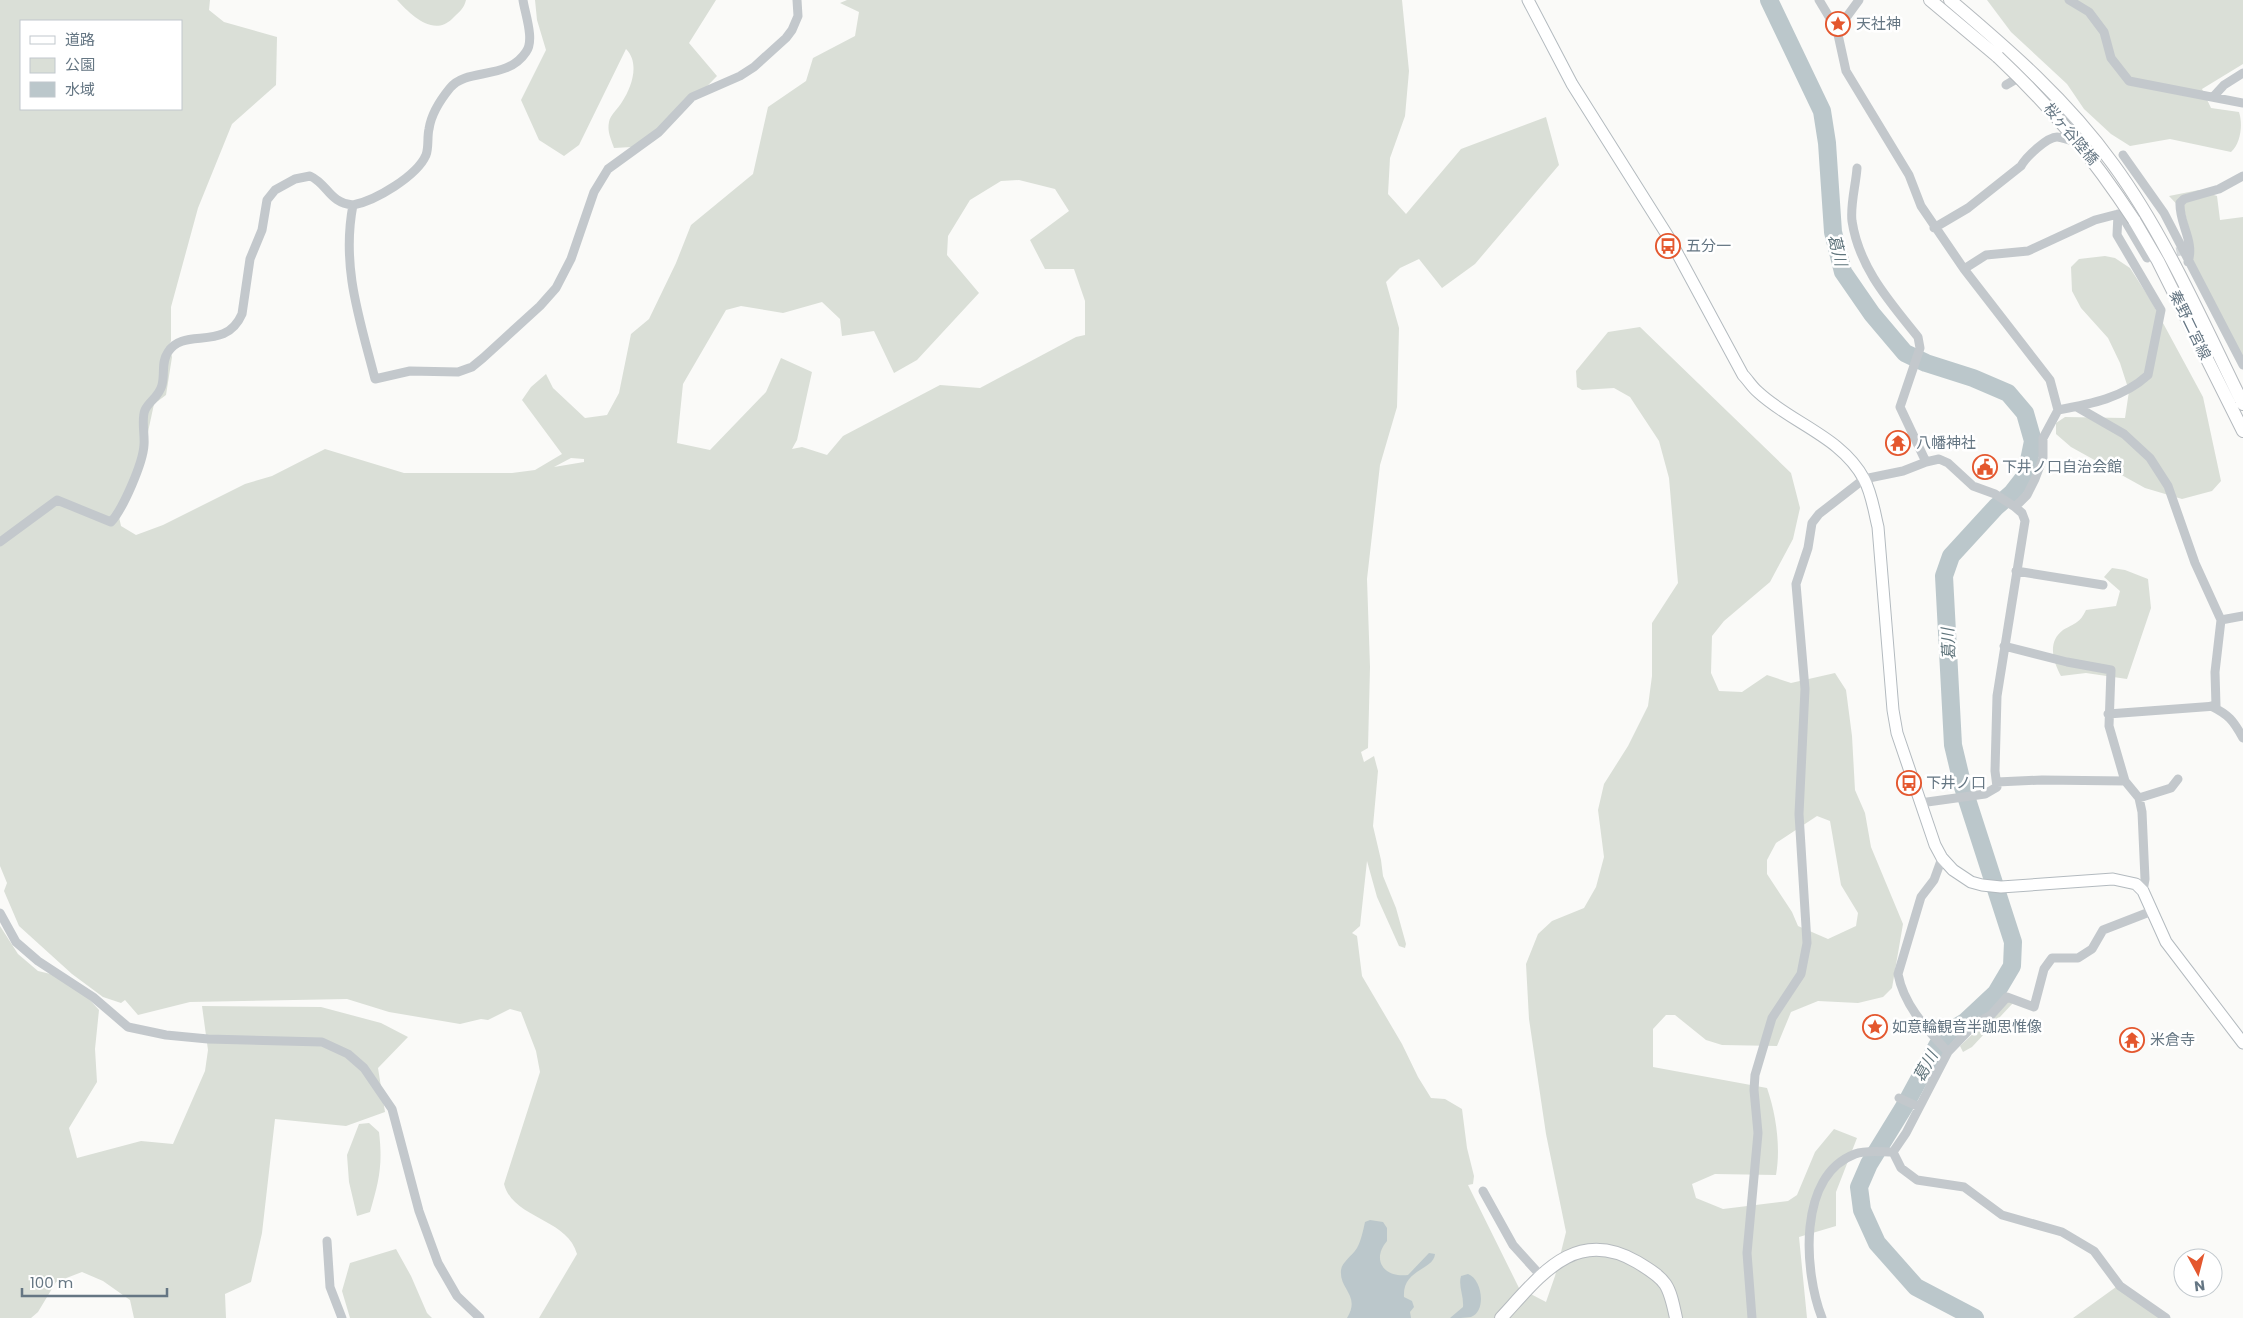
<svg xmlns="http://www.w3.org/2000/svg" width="2243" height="1318" viewBox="0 0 2243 1318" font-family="Poppins,'Noto Sans JP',sans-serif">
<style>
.green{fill:#dadfd7;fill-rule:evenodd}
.water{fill:#bbc7cb}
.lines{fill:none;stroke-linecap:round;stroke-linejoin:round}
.river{stroke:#bbc7cb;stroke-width:18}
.street-tunnel{stroke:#d5d9db;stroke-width:9;stroke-dasharray:9 4.5;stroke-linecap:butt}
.secondary-casing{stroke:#b3babf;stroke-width:13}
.primary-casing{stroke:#b5babe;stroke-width:14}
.street{stroke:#c3c8cc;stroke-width:9}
.secondary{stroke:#fff;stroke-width:11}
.primary{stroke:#fff;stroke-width:12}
.primary-bridge-casing{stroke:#b5babe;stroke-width:14;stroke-linecap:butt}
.primary-bridge{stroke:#fff;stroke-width:12}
.labels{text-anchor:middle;stroke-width:5;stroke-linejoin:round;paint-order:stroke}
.poi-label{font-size:15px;fill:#657683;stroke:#fff;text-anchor:start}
.street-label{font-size:15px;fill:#657683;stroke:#fff}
.water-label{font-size:16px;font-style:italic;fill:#60757c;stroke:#fff}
</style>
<rect width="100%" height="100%" fill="#fafaf8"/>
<path class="green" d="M0 0H210L209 10 224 22 277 37 276 85 232 124 198 208 171 307V341L169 345 172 357 166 395 154 404 142 460 119 517 121 526 136 535 163 525 245 484 272 476 325 449 404 473H512L535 470 562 454 522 400 531 387 546 374 553 388 585 418 607 415 619 393 631 334 649 319 676 263 691 225 753 174 768 107 806 81 813 58 855 36 859 12 840 3 847 0H1402L1409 71 1405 116 1390 158 1388 194 1406 214 1461 149 1546 117 1559 165 1475 264 1442 288 1419 259 1400 268 1386 282 1399 328 1397 407 1380 465 1367 579 1370 667 1368 748 1361 752 1364 762 1374 756 1378 771 1373 826 1381 860 1383 876 1396 908 1406 944 1405 948 1399 946 1377 897 1367 861 1360 926 1352 933 1357 936 1362 976 1402 1044 1418 1077 1431 1098 1445 1099 1462 1109 1467 1148 1474 1176 1473 1184 1468 1185 1519 1288 1546 1302 1555 1276 1566 1232 1546 1134 1529 1019 1526 964 1538 934 1552 921 1584 908 1596 887 1604 857 1598 810 1604 784 1628 746 1648 706 1652 676V623L1678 583 1669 478 1659 441 1630 397 1614 388 1582 390 1577 387 1576 371 1608 332 1640 327 1791 473 1800 508 1793 539 1770 582 1724 621 1712 636 1711 673 1719 691 1742 692 1767 675 1791 683 1835 673 1846 690 1852 736 1855 790 1865 813 1871 847 1903 924 1892 988 1883 997 1858 1003 1818 1001 1791 1012 1777 1046 1722 1045 1706 1040 1675 1015H1666L1653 1029V1067L1767 1088C1776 1114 1781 1147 1776 1175L1715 1174 1692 1184 1696 1198 1723 1209 1788 1201 1797 1195 1815 1152 1834 1129 1857 1138 1836 1192V1226L1799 1237 1807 1318H539L577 1254C567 1218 513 1219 504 1184L540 1072 536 1051 521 1012 510 1009 488 1020 481 1019 460 1024 389 1012 347 999 190 1002 138 1015 125 1000 121 1003 103 997 72 974 19 926 4 891 7 883 0 866ZM21 21H181V109H21ZM1019 180 1055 189 1069 211 1030 240 1045 269H1074L1085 301V335L1076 337 980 388 940 385 843 436 827 455 802 447 792 449 797 440 812 372 781 358 766 392 710 450 677 443 683 384 726 310 741 306 783 313 822 302 840 319 842 336 874 331 894 373 917 360 979 293 947 255 948 236 970 200 1001 181ZM571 458 584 459V462L554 467ZM1817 816 1830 821 1841 885 1858 913 1856 926 1828 939 1798 926 1792 912 1767 874V860L1776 843Z
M397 0H466C464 9 459 12 452 19 433 37 411 15 397 0Z
M535 0H716L689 43 717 76 654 141 632 147 614 148C611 139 607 132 609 122 610 115 618 109 622 102 632 87 640 63 626 49L579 145 564 156 539 140 521 100 546 50 537 20Z
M1987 0H2243V64L2202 89 2211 108 2239 112C2243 124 2241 143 2231 152L2170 139 2130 146 2111 134 2084 109 2067 84 2011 32Z
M2199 190 2217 196 2220 220 2243 217V361L2193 261V246L2185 213 2169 196Z
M2105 256 2115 258 2130 268 2150 299 2203 397 2221 481 2212 491 2182 499 2145 488 2071 447 2056 434V423L2065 417 2125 418 2129 391 2120 363 2108 338 2081 308 2072 291 2071 267 2079 259Z
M2112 568 2125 570 2148 579 2151 608 2127 679 2086 673 2061 676C2053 661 2047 642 2063 630 2075 623 2080 623 2086 610L2116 606 2120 591 2104 577Z
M0 926 18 954 38 971 63 977 78 987 99 1010 95 1049 97 1082 69 1128 77 1158 141 1141 173 1144 205 1071 208 1050 202 1006 321 1007 381 1023 408 1037 378 1068 385 1112 346 1126 275 1119 262 1233 251 1282 225 1294 226 1318H134L130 1300 103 1281 82 1272 56 1282 38 1312 31 1318H0Z
M2009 1000 2013 1003 1972 1047 1963 1052 1960 1046Z
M369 1123 379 1132C383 1165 379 1181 370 1212L357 1216 349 1182 347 1155 359 1124Z
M396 1249 411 1276 427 1313 432 1318H350L342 1291 350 1263Z
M2116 1287 2162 1318H2073Z"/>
<path class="water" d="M1370 1220 1383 1222 1387 1228V1241C1371 1260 1384 1278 1408 1275L1429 1253 1435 1254C1434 1270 1402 1269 1404 1297L1412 1301 1414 1307 1410 1312 1411 1318H1347C1361 1295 1339 1290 1341 1270 1342 1262 1352 1256 1357 1248 1361 1241 1363 1231 1365 1222Z
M1468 1274C1482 1279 1487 1311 1471 1317 1465 1318 1456 1318 1450 1318L1463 1307C1464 1296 1458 1286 1461 1276Z"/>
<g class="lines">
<path class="river" d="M1769 0 1822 111 1827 143 1833 232 1843 272 1872 314 1905 353 1926 363 1973 378 2008 393 2025 413 2033 441 2026 475 2012 493 1996 507 1951 556 1944 576 1953 745 1963 787 2013 942 2012 966 1996 993 1965 1022 1950 1031 1937 1046 1904 1107 1869 1164 1859 1187 1862 1210 1877 1243 1916 1287 1975 1318"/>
<path class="street-tunnel" d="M2150 257 2186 250"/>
<defs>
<path id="secondary" d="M1528 0 1572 84 1669 238 1743 375C1748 380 1752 387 1758 392 1791 423 1842 437 1864 479 1872 494 1874 511 1878 527L1893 710 1897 733 1935 845 1942 858 1953 870 1971 882 1982 885 2001 887 2113 879 2136 884 2143 891 2166 942 2243 1043"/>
<path id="primary" d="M1930 0 1998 57
M1950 0C2009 50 2067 100 2113 164 2165 235 2204 325 2243 404
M2134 220 2158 261 2243 431
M1501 1318C1540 1276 1575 1226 1637 1262 1667 1280 1669 1284 1676 1318"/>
</defs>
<use href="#secondary" class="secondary-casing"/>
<use href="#primary" class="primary-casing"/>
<path class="street" d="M1819 0 1837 30 1846 71 1909 175 1921 206 1964 269 2050 380 2058 410 2043 438V458L2035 479 2027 495 2015 507
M2069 0 2089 12 2104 32 2111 58 2129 81 2243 103
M1837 30 1859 0
M2006 85 2023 75
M2213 97 2224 85 2243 73
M2123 155 2164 213 2243 365
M1857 168C1856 184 1850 205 1852 221 1859 268 1890 302 1918 337L1920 348 1900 407 1926 462
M353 205C341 267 360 320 375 379L410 371 458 372 472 367 483 358 540 306 556 288 571 259 594 192 608 169 659 132 692 97 740 76 754 67 786 38 792 30 798 16 797 0
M2118 214 2124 219 2147 258
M1934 228 1968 208 2021 166C2026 157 2047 137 2057 137 2061 137 2065 139 2069 140L2072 138 2069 120 2034 83
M2188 262C2195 241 2179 224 2180 203L2184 199 2219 189 2243 176
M1964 269 1986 255 2028 251 2095 220 2118 214
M2077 407 2124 434 2150 458 2168 486 2195 563 2221 620 2243 616
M2058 410C2091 404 2123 398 2148 375L2161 310 2117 235 2118 214
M0 542 57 500 111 522C123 509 143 463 144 445 145 435 141 419 145 410 149 401 159 397 162 385 165 374 161 362 168 352 184 326 225 353 242 314L250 259 262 230 267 200 275 190 295 179 310 176C328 184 329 203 353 205 375 201 417 176 426 155 429 147 427 137 429 129 431 115 441 99 450 88 467 67 507 81 526 52 535 40 525 14 523 0
M2016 571 2103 585
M2004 646 2067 662 2111 670 2109 726 2125 781 2139 798 2142 812 2145 879 2143 891
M2211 706C2229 715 2233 720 2243 738
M2108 714 2216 706 2215 672 2221 620
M1997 782 2042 780 2125 781
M2139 798 2171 788 2178 779
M1942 858 1934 880 1921 897 1898 974C1904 1006 1927 1029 1948 1052
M0 913 16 942 38 961 93 997 128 1027 166 1035 208 1039 322 1042 348 1054 364 1068 392 1109 419 1211 438 1263 457 1296 480 1318
M1899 1098 1919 1107
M1893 1152 1906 1133 1948 1052 1975 1024 1991 1015 2007 997 2034 1007 2044 969 2052 958H2078L2092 949 2103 930 2152 911
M1893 1152 1901 1168 1917 1180 1964 1187 2002 1215 2062 1232 2094 1251 2120 1286 2166 1318
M1483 1191 1513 1245 1541 1276
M327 1241 330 1287 342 1318
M1752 1318 1747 1253 1758 1133 1754 1090 1755 1075 1772 1018 1801 974 1807 943 1799 814 1805 689 1796 584 1808 548 1812 523 1819 514 1864 479 1903 471 1926 462 1939 459 1948 463 1973 486 1995 494 2015 507 2022 513 2025 521 1997 696 1995 771 1997 787 1985 794 1920 803
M1822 1318C1804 1272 1797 1176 1855 1154 1866 1150 1881 1152 1893 1152"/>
<use href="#secondary" class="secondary"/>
<use href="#primary" class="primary"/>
<defs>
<path id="primary-bridge" d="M1998 57C2053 109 2092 156 2134 220"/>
</defs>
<use href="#primary-bridge" class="primary-bridge-casing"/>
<use href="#primary-bridge" class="primary-bridge"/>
</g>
<defs>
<symbol id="sight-ring" viewBox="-11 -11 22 22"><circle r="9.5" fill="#fff" stroke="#e4572e" stroke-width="1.5"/><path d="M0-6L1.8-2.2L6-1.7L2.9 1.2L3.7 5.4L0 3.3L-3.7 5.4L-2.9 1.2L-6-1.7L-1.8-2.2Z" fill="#e4572e"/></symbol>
<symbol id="bus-ring" viewBox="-11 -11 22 22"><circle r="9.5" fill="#fff" stroke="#e4572e" stroke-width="1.5"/><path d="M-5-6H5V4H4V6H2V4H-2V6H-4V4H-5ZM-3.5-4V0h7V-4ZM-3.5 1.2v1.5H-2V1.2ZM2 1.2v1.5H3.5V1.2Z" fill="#e4572e"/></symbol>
<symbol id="temple-ring" viewBox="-11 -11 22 22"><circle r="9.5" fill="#fff" stroke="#e4572e" stroke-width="1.5"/><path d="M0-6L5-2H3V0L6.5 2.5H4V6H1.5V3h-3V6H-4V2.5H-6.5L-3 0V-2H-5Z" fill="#e4572e"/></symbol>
<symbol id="civic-ring" viewBox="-11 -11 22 22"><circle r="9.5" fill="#fff" stroke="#e4572e" stroke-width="1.5"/><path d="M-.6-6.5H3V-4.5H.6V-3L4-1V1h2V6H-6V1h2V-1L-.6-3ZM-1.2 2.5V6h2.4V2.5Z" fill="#e4572e"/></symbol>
</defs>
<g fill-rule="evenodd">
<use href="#sight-ring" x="1824" y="10" width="28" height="28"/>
<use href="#bus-ring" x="1654" y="232" width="28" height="28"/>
<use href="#temple-ring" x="1884" y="429" width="28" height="28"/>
<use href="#civic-ring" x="1971" y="453" width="28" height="28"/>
<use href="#bus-ring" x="1895" y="769" width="28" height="28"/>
<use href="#sight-ring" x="1861" y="1013" width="28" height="28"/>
<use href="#temple-ring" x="2118" y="1026" width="28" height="28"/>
</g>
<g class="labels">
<g class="poi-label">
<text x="1856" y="29">天社神</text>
<text x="1686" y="251">五分一</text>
<text x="1916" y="448">八幡神社</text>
<text x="2002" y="472">下井ノ口自治会館</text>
<text x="1926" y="788">下井ノ口</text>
<text x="1892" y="1032">如意輪観音半跏思惟像</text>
<text x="2150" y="1045">米倉寺</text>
</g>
<g class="street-label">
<text transform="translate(2071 134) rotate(50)" y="5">桜ヶ谷陸橋</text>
<text transform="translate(2190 325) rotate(64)" y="5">秦野二宮線</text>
</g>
<g class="water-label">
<text transform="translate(1838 250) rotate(76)" y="6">葛川</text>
<text transform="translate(1948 644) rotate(-93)" y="6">葛川</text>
<text transform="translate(1925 1066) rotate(-61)" y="6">葛川</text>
</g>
</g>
<rect x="20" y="20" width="162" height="90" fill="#ffffff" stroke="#c1c8cd"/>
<rect x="30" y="36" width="25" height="8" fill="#ffffff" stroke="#c1c8cd"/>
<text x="65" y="45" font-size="15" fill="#657683">道路</text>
<rect x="30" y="58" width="25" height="15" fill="#dadfd7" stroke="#c1c8cd"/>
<text x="65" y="70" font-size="15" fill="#657683">公園</text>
<rect x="30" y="82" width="25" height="15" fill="#bbc7cb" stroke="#c1c8cd"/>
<text x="65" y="95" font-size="15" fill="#657683">水域</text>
<g transform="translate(2198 1273) rotate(173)"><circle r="24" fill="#ffffff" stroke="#c1c8cd"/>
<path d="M0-4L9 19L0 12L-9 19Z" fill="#e4572e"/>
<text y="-8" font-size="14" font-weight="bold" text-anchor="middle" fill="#657683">N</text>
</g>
<path d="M22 1288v8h145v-8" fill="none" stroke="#657683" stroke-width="2.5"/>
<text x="30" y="1288" font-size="15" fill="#657683" stroke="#ffffff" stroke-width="4" paint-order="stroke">100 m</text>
</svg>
